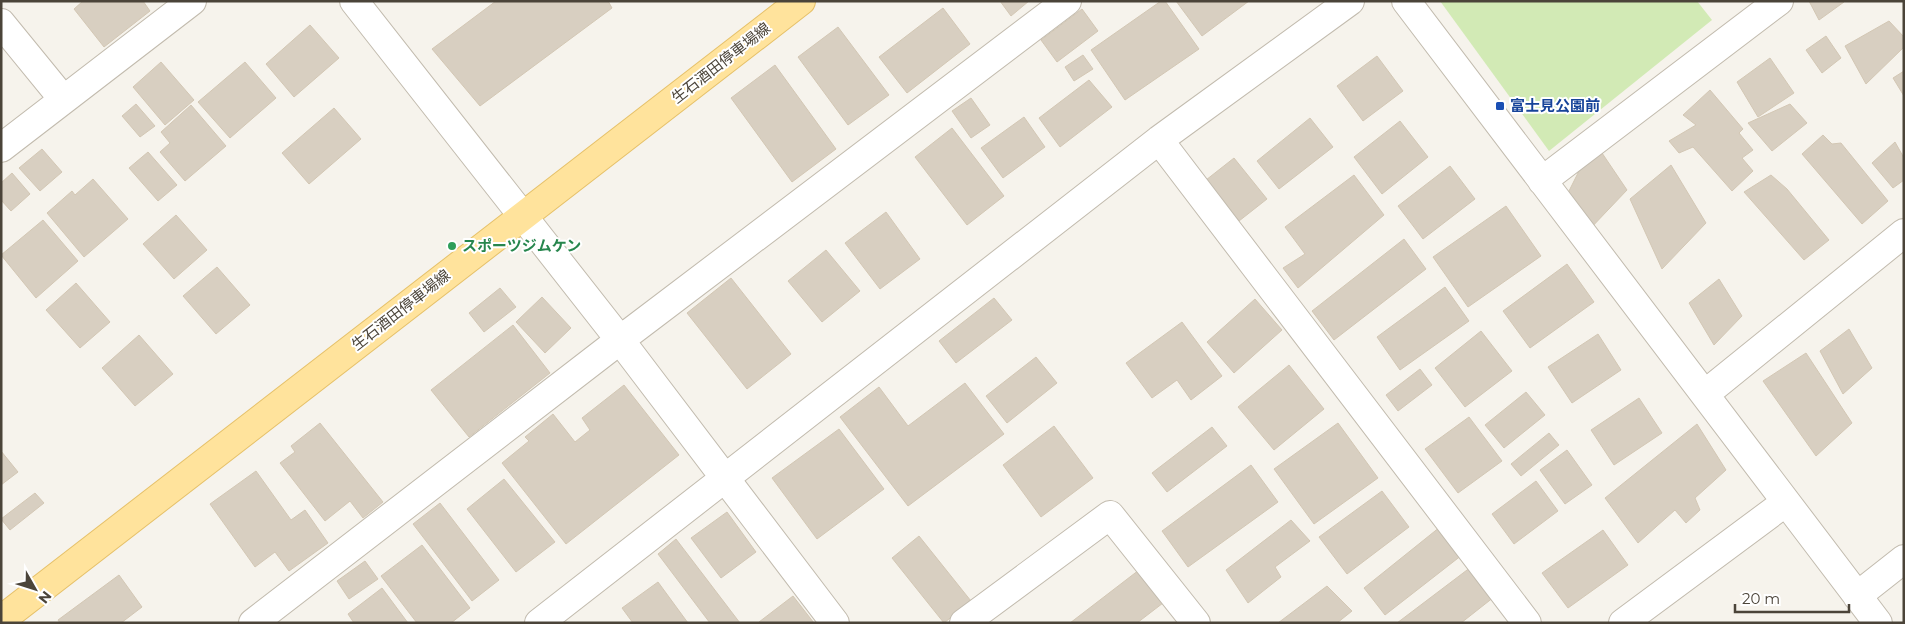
<svg xmlns="http://www.w3.org/2000/svg" width="1905" height="624" viewBox="0 0 1905 624" font-family="Montserrat,'Noto Sans JP',sans-serif">
<style>
.green{fill:#d2eab5}
.building{fill:#d8cfc1;stroke:#d3c7b4}
.lines{fill:none;stroke-linecap:round;stroke-linejoin:round}
.minor-casing{stroke:#c2bbae;stroke-width:30}
.major-casing{stroke:#e6c16a;stroke-width:30}
.minor{stroke:#fff;stroke-width:28}
.major{stroke:#ffe39c;stroke-width:28}
.transit-dot{fill:#1a4fb4;stroke:#fff;stroke-width:2}
.leisure-dot{fill:#2e9e5b;stroke:#fff;stroke-width:2}
.labels{text-anchor:middle;stroke-width:4;stroke-linejoin:round;paint-order:stroke}
.street-label{font-size:15px;fill:#4b4439;stroke:#fff}
.transit-label{font-size:15px;font-weight:bold;fill:#164399;stroke:#fff;text-anchor:start}
.leisure-label{font-size:15px;font-weight:bold;fill:#27864d;stroke:#fff;text-anchor:start}
</style>
<rect width="100%" height="100%" fill="#f6f3ec"/>
<path class="green" d="M1440 1H1697L1712 20 1549 151Z"/>
<path class="building" d="M83 1H143L150 11 104 47 74 9Z
M496 1H608L612 8 480 106 432 49Z
M1000 1H1029L1011 16Z
M1161 1H1165L1199 49 1125 100 1091 50Z
M1176 1H1249L1202 36Z
M1809 1H1844V2L1819 20Z
M943 8 970 44 907 93 879 57Z
M1082 9 1098 31 1057 62 1041 40Z
M1889 21 1904 37V47L1866 84 1845 46Z
M310 25 339 58 294 97 266 64Z
M838 27 889 95 848 125 798 57Z
M1826 36 1841 58 1822 73 1806 50Z
M1083 55 1093 69 1074 81 1065 67Z
M1377 56 1403 91 1363 121 1337 86Z
M1770 58 1794 93 1758 117 1737 82Z
M161 62 194 100 165 125 133 87Z
M245 62 276 98 230 138 198 102Z
M775 65 836 149 792 182 731 98Z
M1904 71V96L1893 78Z
M1089 80 1112 107 1060 147 1039 118Z
M1710 90 1743 129 1739 133 1753 150 1742 158 1753 171 1732 191 1693 147 1679 153 1669 141 1696 125 1683 115Z
M971 98 990 125 971 138 952 111Z
M136 104 155 126 140 137 122 116Z
M1790 104 1807 123 1772 151 1748 123Z
M191 105 226 146 185 181 160 152 170 143 161 132Z
M334 108 361 139 309 184 282 153Z
M1024 117 1045 147 1003 178 981 148Z
M1310 118 1333 147 1279 189 1257 161Z
M1400 121 1428 157 1382 194 1354 157Z
M952 128 1004 196 967 225 915 157Z
M1823 135 1832 144 1841 143 1888 201 1862 224 1802 154Z
M1895 142 1904 158V180L1893 188 1872 163Z
M42 149 62 172 40 191 19 168Z
M148 152 177 185 158 201 129 168Z
M1602 153 1627 190 1588 231 1567 195 1581 167Z
M1234 158 1267 199 1239 221 1206 180Z
M1671 165 1706 223 1662 269 1630 199Z
M1450 166 1475 199 1423 239 1398 206Z
M12 173 30 194 11 211 1 200V183Z
M1354 175 1384 215 1298 288 1283 268 1305 254 1285 227Z
M1771 175 1787 189 1829 240 1804 260 1744 192Z
M93 179 128 219 84 257 47 213 72 191 75 195Z
M1506 206 1541 256 1468 307 1433 257Z
M886 212 920 259 880 289 845 243Z
M176 215 207 250 174 279 143 244Z
M43 220 78 261 36 298 1 255Z
M1404 239 1426 269 1334 340 1312 311Z
M826 250 860 291 822 322 788 281Z
M1567 264 1594 302 1530 348 1503 311Z
M217 267 250 305 216 334 183 296Z
M731 278 791 354 747 389 687 313Z
M1719 279 1742 316 1714 345 1689 303Z
M76 283 110 322 80 348 46 310Z
M1445 287 1469 321 1400 370 1377 337Z
M500 288 516 307 484 332 469 313Z
M542 297 571 328 545 353 516 322Z
M994 298 1012 320 956 363 939 341Z
M1255 299 1282 330 1234 373 1207 342Z
M1182 322 1222 376 1191 400 1177 380 1152 398 1126 363Z
M513 325 550 373 469 437 431 390Z
M1849 329 1872 368 1843 394 1820 351Z
M1481 331 1512 371 1465 407 1435 368Z
M1598 334 1621 370 1572 403 1548 367Z
M139 335 173 374 135 406 102 368Z
M1806 353 1852 423 1816 456 1763 381Z
M1036 357 1057 383 1007 423 986 396Z
M1289 365 1324 409 1274 450 1238 407Z
M1420 369 1432 385 1398 411 1386 395Z
M965 383 1004 434 908 506 840 417 879 387 908 426Z
M624 385 679 455 566 544 502 463 529 441 525 437 553 414 575 442 590 430 582 418Z
M1526 392 1545 415 1504 448 1485 425Z
M1639 398 1662 433 1614 465 1591 430Z
M1469 417 1502 461 1458 493 1425 449Z
M320 423 383 502 363 518 350 501 325 521 280 463 295 452 291 446Z
M1338 423 1378 478 1314 524 1274 469Z
M1697 424 1726 470 1695 498 1700 510 1686 523 1675 510 1638 543 1605 498Z
M1054 426 1093 478 1041 517 1003 465Z
M1212 427 1227 446 1167 492 1152 473Z
M839 429 884 489 817 539 772 478Z
M1549 433 1559 445 1521 476 1511 464Z
M1567 450 1592 485 1565 504 1540 470Z
M1 451 18 472 1 485Z
M1251 465 1278 502 1188 567 1162 531Z
M256 471 291 520 305 510 328 543 289 571 275 552 255 567 210 504Z
M504 479 555 542 516 572 467 509Z
M1536 481 1558 511 1514 544 1492 514Z
M1382 491 1409 527 1347 574 1319 537Z
M35 493 44 503 10 530 1 519Z
M440 503 499 580 472 601 413 524Z
M727 512 756 552 721 578 691 538Z
M1291 520 1310 541 1275 567 1281 577 1248 603 1226 570Z
M1440 527 1462 555 1385 615 1364 588Z
M1603 530 1628 565 1568 608 1542 573Z
M919 536 971 601 944 623 892 558Z
M676 539 740 623H710L658 554Z
M422 545 470 608 451 623H417L381 576Z
M365 561 378 579 349 599 337 581Z
M1471 567 1494 597 1461 623H1397Z
M1139 570 1163 603 1137 623H1070Z
M119 575 142 607 121 623H60L58 620Z
M658 582 688 623H633L622 608Z
M1327 586 1352 611 1337 623H1278Z
M382 588 408 623H354L348 614Z
M793 596 814 623H760L759 622Z"/>
<g class="lines">
<defs>
<path id="minor" d="M354 1 620 340 835 623
M1406 1 1878 623
M1 23 63 99
M1159 140 1527 623
M1 148 192 1
M1542 181 1779 1
M1705 394 1904 233
M1857 596 1904 559
M253 623 620 340 1067 1
M539 623 1159 140 1350 1
M964 623 1110 515 1196 623
M1623 623 1786 502"/>
<path id="major" d="M1 620 801 1"/>
</defs>
<use href="#minor" class="minor-casing"/>
<use href="#major" class="major-casing"/>
<use href="#minor" class="minor"/>
<use href="#major" class="major"/>
</g>
<rect class="transit-dot" x="1495" y="101" width="10" height="10" rx="2.5"/>
<circle class="leisure-dot" cx="452" cy="246" r="5"/>
<g class="labels">
<g class="street-label">
<text transform="translate(721 63) rotate(-38)" y="5">生石酒田停車場線</text>
<text transform="translate(401 310) rotate(-38)" y="5">生石酒田停車場線</text>
</g>
<g class="transit-label">
<text x="1510" y="111">富士見公園前</text>
</g>
<g class="leisure-label">
<text x="462" y="251">スポーツジムケン</text>
</g>
</g>
<rect width="1905" height="624" fill="none" stroke="#4b4439" stroke-width="5"/>
<g transform="translate(35 589) rotate(129)" stroke="#ffffff" stroke-width="4" paint-order="stroke">
<path d="M0-4L9 19L0 12L-9 19Z" fill="#4b4439"/>
<text y="-8" font-size="14" font-weight="bold" text-anchor="middle" fill="#4b4439">N</text>
</g>
<path d="M1735 604v8h114v-8" fill="none" stroke="#4b4439" stroke-width="2.5"/>
<text x="1742" y="604" font-size="15" fill="#4b4439" stroke="#ffffff" stroke-width="4" paint-order="stroke">20 m</text>
</svg>
